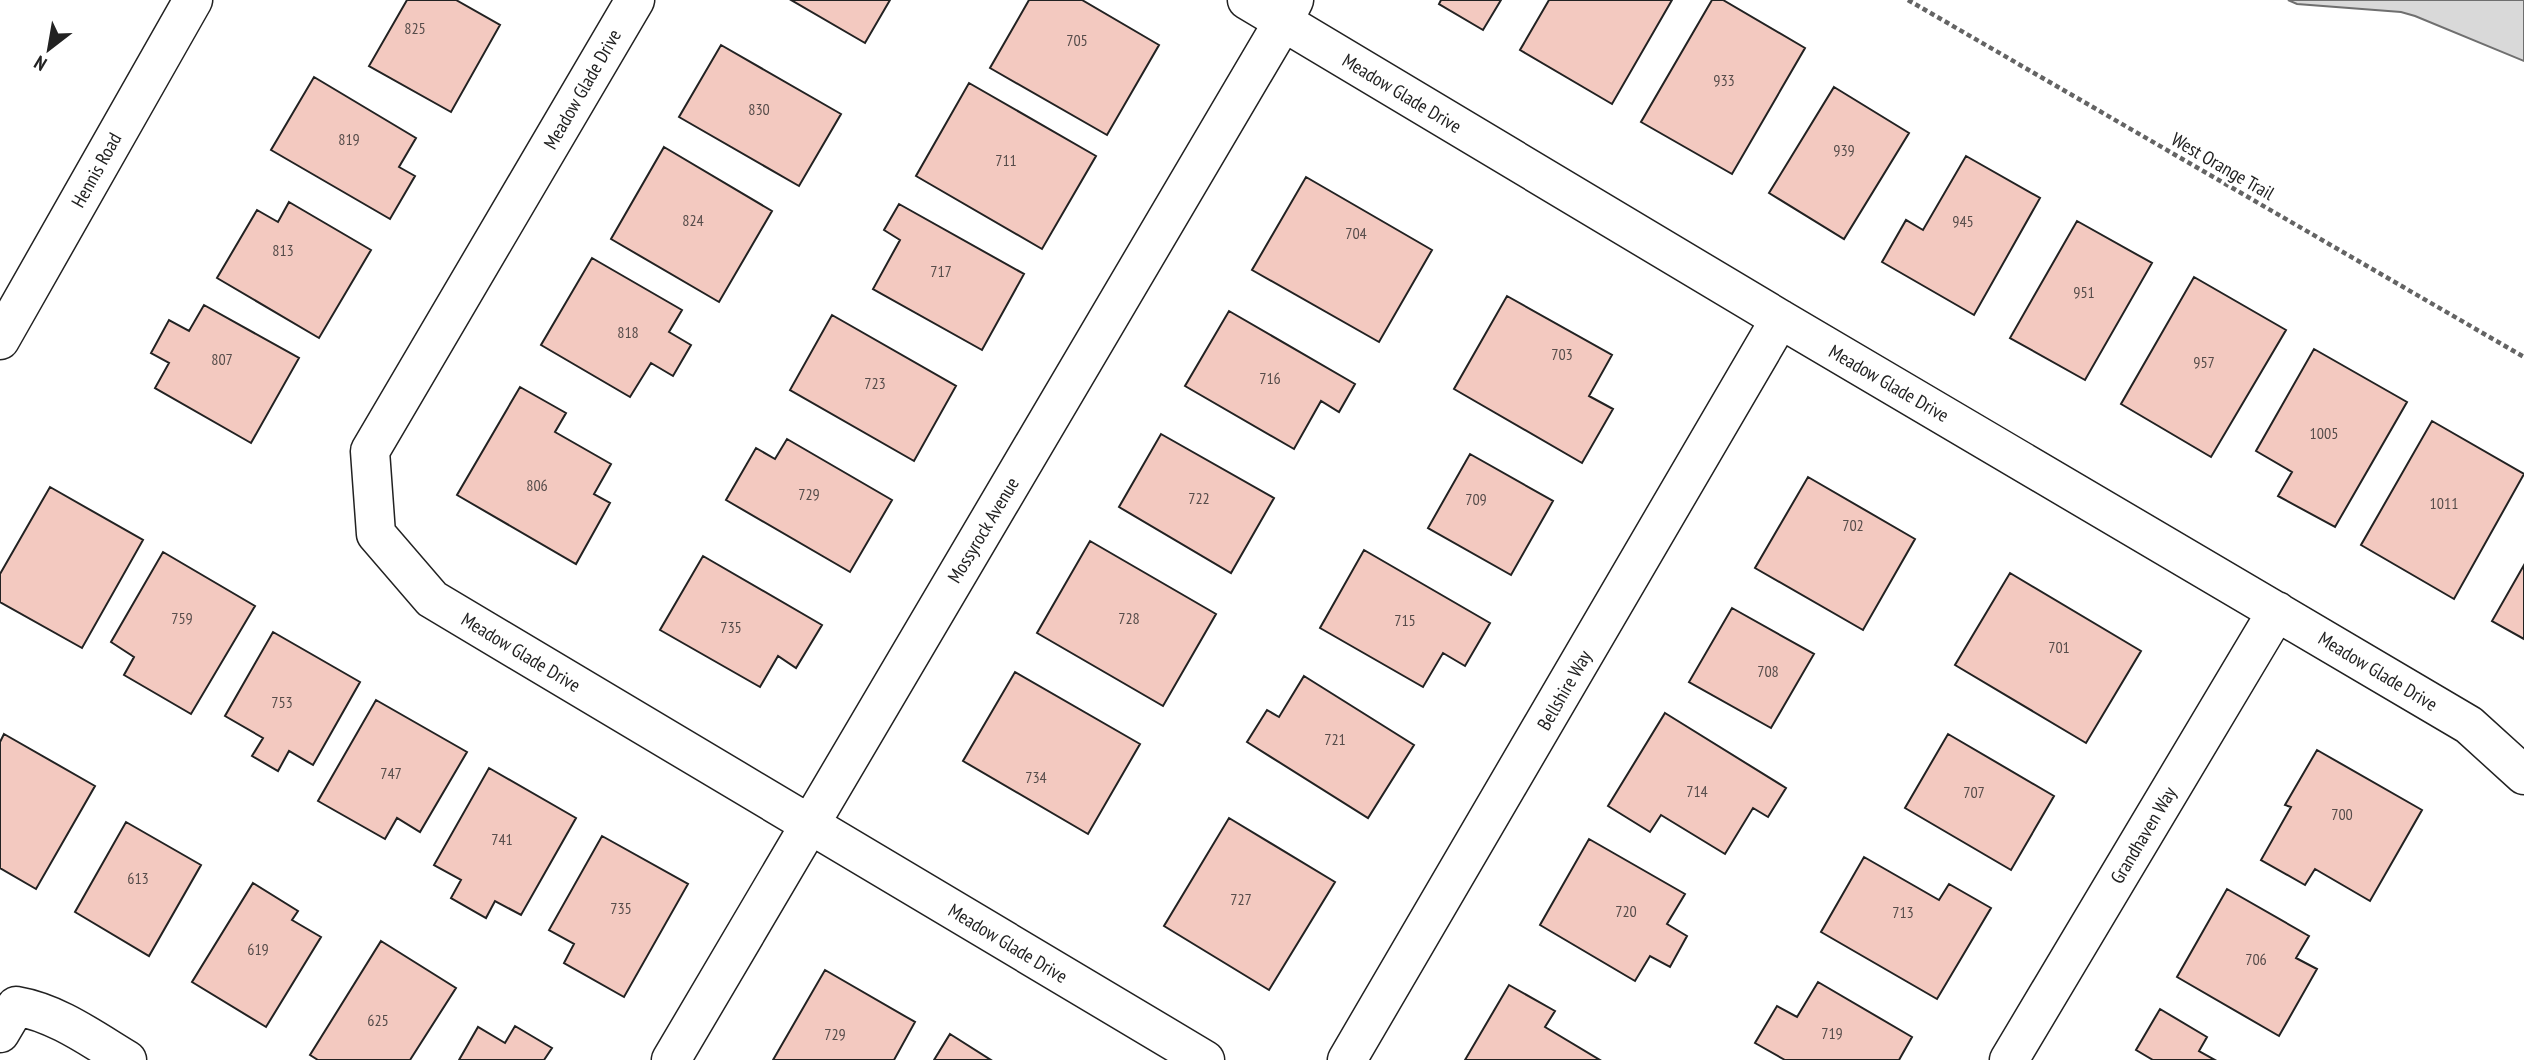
<svg xmlns="http://www.w3.org/2000/svg" width="2524" height="1060" viewBox="0 0 2524 1060" font-family="'PT Sans Narrow',sans-serif">
<style>
.water{fill:#d9d9d9;stroke:#6f6f6f;stroke-width:2}
.building{fill:#f3c9c0;stroke:#222;stroke-width:2}
.lines{fill:none;stroke-linecap:round;stroke-linejoin:round}
.minor-casing{stroke:#222;stroke-width:41}
.path{stroke:#646464;stroke-width:4.5;stroke-dasharray:5 3.5;stroke-linecap:butt}
.minor{stroke:#fff;stroke-width:38}
.labels{text-anchor:middle;stroke-width:5;stroke-linejoin:round;paint-order:stroke}
.number-label{font-size:16px;fill:#564c4a}
.street-label{font-size:19px;fill:#222;stroke:#fff}
</style>
<rect width="100%" height="100%" fill="#fff"/>
<path class="water" d="M2288 0H2524V61L2415 16 2401 12 2297 4Z"/>
<path class="building" d="M407 0H456L500 25 451 112 369 66Z
M791 0H890L865 43Z
M1029 0H1082L1159 45 1107 135 990 68Z
M1441 0H1501L1483 30 1439 4Z
M1549 0H1672L1612 104 1520 50Z
M1712 0H1723L1805 48 1732 174 1641 122Z
M721 45 841 114 799 186 679 117Z
M314 77 416 138 399 167 415 176 390 219 271 150Z
M969 83 1096 156 1042 249 916 176Z
M1834 87 1909 133 1844 239 1769 193Z
M664 147 772 211 719 302 611 239Z
M1966 156 2040 198 1974 315 1882 262 1906 220 1923 230Z
M1306 177 1432 250 1379 342 1252 270Z
M289 202 371 250 319 338 217 278 257 210 278 222Z
M899 204 1024 274 982 350 873 289 900 240 884 230Z
M2077 221 2152 263 2085 380 2010 338Z
M592 258 682 310 669 332 691 345 673 376 651 363 630 397 541 345Z
M2194 277 2286 330 2211 457 2121 404Z
M1507 296 1612 355 1589 396 1613 409 1582 463 1454 389Z
M204 305 299 358 251 443 155 388 169 363 151 353 169 320 189 331Z
M1229 311 1355 384 1339 412 1321 401 1294 449 1185 386Z
M832 315 956 386 914 461 790 390Z
M2314 349 2407 402 2335 527 2278 496 2292 472 2256 451Z
M520 387 566 413 555 432 611 464 594 494 610 503 576 564 457 495Z
M2432 421 2524 474 2454 599 2361 545Z
M1161 434 1274 498 1231 573 1119 507Z
M787 439 892 500 850 572 726 500 756 448 775 459Z
M1470 454 1553 501 1511 575 1428 528Z
M1808 477 1915 539 1863 630 1755 568Z
M50 487 143 540 82 648 0 602V574Z
M1090 541 1216 614 1163 706 1037 633Z
M1364 550 1490 623 1465 666 1443 653 1423 687 1320 628Z
M163 552 255 606 191 714 124 675 134 657 111 642Z
M703 556 822 625 796 668 778 656 760 687 660 630Z
M2524 565V639L2492 621Z
M2010 573 2141 651 2086 743 1955 665Z
M1732 608 1814 654 1771 728 1689 682Z
M273 632 360 682 313 765 289 751 278 771 252 756 263 738 225 716Z
M1015 672 1140 744 1088 834 963 761Z
M1304 676 1414 745 1368 818 1247 742 1267 710 1279 717Z
M376 700 467 752 420 832 397 818 385 839 318 801Z
M1665 713 1786 788 1768 817 1753 808 1725 854 1661 815 1650 832 1608 806Z
M4 734 95 786 36 889 0 868V742Z
M1948 734 2054 796 2011 870 1905 808Z
M2317 750 2422 810 2370 901 2315 869 2305 885 2261 860 2291 807 2285 805Z
M489 768 576 818 521 915 495 901 486 918 451 898 461 880 434 865Z
M1229 818 1335 882 1269 990 1164 926Z
M126 822 201 865 149 956 75 912Z
M602 836 688 884 624 997 564 963 574 944 549 930Z
M1589 839 1685 894 1667 924 1687 936 1670 967 1650 956 1635 981 1540 925Z
M1864 857 1939 900 1949 884 1991 908 1937 999 1821 932Z
M253 883 298 911 292 920 321 937 266 1027 192 982Z
M2227 889 2309 936 2296 958 2317 969 2279 1036 2177 977Z
M381 941 456 988 410 1060H318L310 1055Z
M825 970 915 1022 894 1060H773Z
M1818 982 1912 1037 1899 1060H1785L1755 1043 1777 1006 1797 1017Z
M1509 985 1555 1011 1545 1027 1600 1060H1465Z
M2160 1009 2207 1037 2199 1051 2215 1060H2153L2136 1050Z
M515 1026 552 1048 544 1060H459L478 1027 505 1043Z
M950 1034 991 1060H934Z"/>
<g class="lines">
<defs>
<path id="minor" d="M635 0 370 451 376 534 432 599 1205 1060
M1247 0 1780 319 2469 725 2524 775
M0 340 193 0
M0 1033 16 1006C57 1013 92 1039 127 1060
M671 1060 1283 22 1294 0
M1347 1060 1780 319
M2009 1060 2277 611"/>
</defs>
<use href="#minor" class="minor-casing"/>
<path class="path" d="M1908 0 2524 357"/>
<use href="#minor" class="minor"/>
</g>
<g class="labels">
<g class="number-label">
<text x="415" y="34">825</text>
<text x="1077" y="46">705</text>
<text x="1724" y="86">933</text>
<text x="759" y="115">830</text>
<text x="349" y="145">819</text>
<text x="1844" y="156">939</text>
<text x="1006" y="166">711</text>
<text x="693" y="226">824</text>
<text x="1963" y="227">945</text>
<text x="1356" y="239">704</text>
<text x="283" y="256">813</text>
<text x="941" y="277">717</text>
<text x="2084" y="298">951</text>
<text x="628" y="338">818</text>
<text x="1562" y="360">703</text>
<text x="222" y="365">807</text>
<text x="2204" y="368">957</text>
<text x="1270" y="384">716</text>
<text x="875" y="389">723</text>
<text x="2324" y="439">1005</text>
<text x="537" y="491">806</text>
<text x="809" y="500">729</text>
<text x="1199" y="504">722</text>
<text x="1476" y="505">709</text>
<text x="2444" y="509">1011</text>
<text x="1853" y="531">702</text>
<text x="182" y="624">759</text>
<text x="1129" y="624">728</text>
<text x="1405" y="626">715</text>
<text x="731" y="633">735</text>
<text x="2059" y="653">701</text>
<text x="1768" y="677">708</text>
<text x="282" y="708">753</text>
<text x="1335" y="745">721</text>
<text x="391" y="779">747</text>
<text x="1036" y="783">734</text>
<text x="1697" y="797">714</text>
<text x="1974" y="798">707</text>
<text x="2342" y="820">700</text>
<text x="502" y="845">741</text>
<text x="138" y="884">613</text>
<text x="1241" y="905">727</text>
<text x="621" y="914">735</text>
<text x="1626" y="917">720</text>
<text x="1903" y="918">713</text>
<text x="258" y="955">619</text>
<text x="2256" y="965">706</text>
<text x="378" y="1026">625</text>
<text x="1832" y="1039">719</text>
<text x="835" y="1040">729</text>
</g>
<g class="street-label">
<text transform="translate(582 89) rotate(-60)" y="7">Meadow Glade Drive</text>
<text transform="translate(1402 93) rotate(31)" y="7">Meadow Glade Drive</text>
<text transform="translate(2223 166) rotate(30)" y="7">West Orange Trail</text>
<text transform="translate(96 170) rotate(-61)" y="7">Hennis Road</text>
<text transform="translate(1889 383) rotate(30)" y="7">Meadow Glade Drive</text>
<text transform="translate(983 530) rotate(-59)" y="7">Mossyrock Avenue</text>
<text transform="translate(521 652) rotate(31)" y="7">Meadow Glade Drive</text>
<text transform="translate(2378 671) rotate(31)" y="7">Meadow Glade Drive</text>
<text transform="translate(1564 690) rotate(-60)" y="7">Bellshire Way</text>
<text transform="translate(2143 835) rotate(-59)" y="7">Grandhaven Way</text>
<text transform="translate(1008 943) rotate(31)" y="7">Meadow Glade Drive</text>
</g>
</g>
<g transform="translate(49 49) rotate(211)" stroke="#ffffff" stroke-width="5" paint-order="stroke">
<path d="M0-5L12 26L0 18L-12 26Z" fill="#222222"/>
<text y="-10" font-size="19" font-weight="bold" text-anchor="middle" fill="#222222">N</text>
</g>
</svg>
